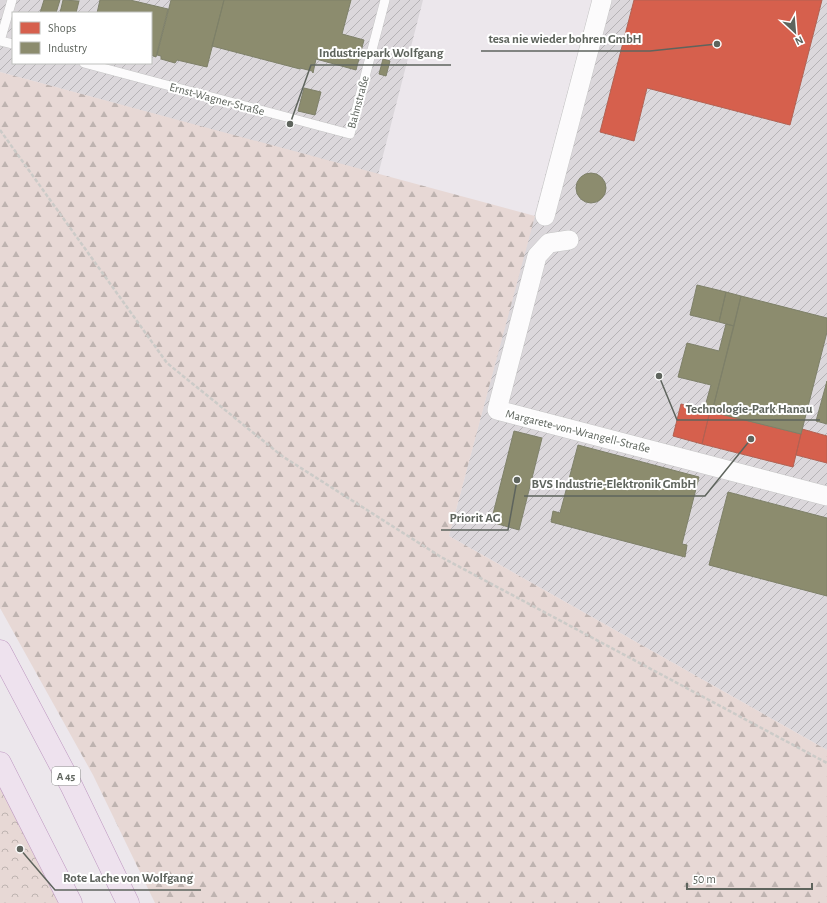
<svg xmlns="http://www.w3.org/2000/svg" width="827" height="903" viewBox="0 0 827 903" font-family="'Alegreya Sans',sans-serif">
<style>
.industrial{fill:url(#industrial-furrows);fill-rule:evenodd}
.forest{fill:url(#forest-firs)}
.park{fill:url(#park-crowns)}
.shops{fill:#d6604d;stroke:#b26152}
.industry{fill:#8c8c6e;stroke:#7e8069}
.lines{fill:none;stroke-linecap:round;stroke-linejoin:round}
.lane-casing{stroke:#c6c6c6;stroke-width:10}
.street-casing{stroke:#c6c6c6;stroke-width:20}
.highway-casing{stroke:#bd97c0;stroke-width:23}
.path{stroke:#cccbc8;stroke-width:2.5;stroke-dasharray:4 2;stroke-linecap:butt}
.lane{stroke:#fcfbfc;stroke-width:9}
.street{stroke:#fcfbfc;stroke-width:19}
.highway{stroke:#eee2ee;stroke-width:22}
.labels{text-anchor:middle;stroke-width:4;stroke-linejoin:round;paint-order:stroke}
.shield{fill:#fff;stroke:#8e928e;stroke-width:1}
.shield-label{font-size:11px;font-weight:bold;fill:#5e645d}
.street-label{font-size:12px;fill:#5e645d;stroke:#fff}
.leader{fill:none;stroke:#5e645d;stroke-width:1.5}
.callout-dot{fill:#5e645d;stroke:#fff;stroke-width:1.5}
.callout-label{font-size:13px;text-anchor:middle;font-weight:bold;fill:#5e645d;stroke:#fff;stroke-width:4;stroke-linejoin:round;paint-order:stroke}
</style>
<defs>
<pattern id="industrial-furrows" width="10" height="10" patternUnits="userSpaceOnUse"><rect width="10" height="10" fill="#dbd7db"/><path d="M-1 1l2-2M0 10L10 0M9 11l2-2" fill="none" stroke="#b5b2b5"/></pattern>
<pattern id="forest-firs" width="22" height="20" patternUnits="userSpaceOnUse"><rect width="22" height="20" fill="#e7d8d5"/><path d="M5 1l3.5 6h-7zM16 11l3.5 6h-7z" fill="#beb3b0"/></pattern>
<pattern id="park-crowns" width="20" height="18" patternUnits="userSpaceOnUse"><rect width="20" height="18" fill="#e7d8d5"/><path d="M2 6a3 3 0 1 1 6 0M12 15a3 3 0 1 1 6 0" fill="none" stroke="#beb3b0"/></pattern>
</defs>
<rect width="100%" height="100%" fill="#ece7ec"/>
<path class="industrial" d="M0 0H423L378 175 0 72ZM13 13H151V63H13Z
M592 0H827V750L449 536Z"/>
<path class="forest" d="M0 72 535 216 449 536 827 750V903H155L93 775 0 608Z"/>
<path class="park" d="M0 770 60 903H0Z"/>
<path class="shops" d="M634 0H822L790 125 647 88 634 141 600 132Z
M681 404 710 411 702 444 673 436Z
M710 411 801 434 793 467 702 444Z
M802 429 827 436V463L796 455Z"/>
<path class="industry" d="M44 0H60L56 13H40Z
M63 0 79 1 76 13H60Z
M100 0H130L168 9 156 57 151 55V13H97Z
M171 0H224L207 67 177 60 175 63 161 59V56L157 55Z
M224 0H351L342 34 364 40 356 70 316 59 313 73 312 71 300 68V69L212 46Z
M383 59 390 61 386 76 379 74Z
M304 88 321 92 315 115 298 111Z
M576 188a15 15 0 1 1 30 0a15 15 0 1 1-30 0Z
M697 285 726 292 719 322 690 315Z
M726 292 741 296 734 326 719 322Z
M741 296 827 318V332L801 434 712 412Z
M726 324 734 326 712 412 704 410 711 385 678 377 687 343 719 351Z
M827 381V424L816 421Z
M514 431 542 438 519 530 491 522Z
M578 445 699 477 682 544 687 545 685 557 551 522 553 511 560 513Z
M728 492 827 518V596L709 565Z"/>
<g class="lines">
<defs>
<path id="lane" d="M12 0 0 41 13 44
M84 63 350 134 385 0"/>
<path id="street" d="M545 216 602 0
M569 240 549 243 537 256 497 410 827 496"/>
<path id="highway" d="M0 651 71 785 128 903
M0 763 71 903"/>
</defs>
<use href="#lane" class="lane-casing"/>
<use href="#street" class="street-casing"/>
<use href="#highway" class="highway-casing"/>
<path class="path" d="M0 130 167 363 282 456 441 557 827 763"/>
<use href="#lane" class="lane"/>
<use href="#street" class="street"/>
<use href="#highway" class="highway"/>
</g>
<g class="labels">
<rect class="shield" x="52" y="767" width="28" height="18" rx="3"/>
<g class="shield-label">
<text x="66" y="780">A 45</text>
</g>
<g class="street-label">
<text transform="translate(217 99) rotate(15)" y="4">Ernst-Wagner-Straße</text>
<text transform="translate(358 102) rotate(-75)" y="4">Bahnstraße</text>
<text transform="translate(578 431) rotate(14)" y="4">Margarete-von-Wrangell-Straße</text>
</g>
</g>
<path class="leader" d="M717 44L650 51H481M290 124L311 65H451M659 376L677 420H820M751 439L705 496H524M517 480L508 530H441M20 849L55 890H201"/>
<g class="callout-dot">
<circle cx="717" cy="44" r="4"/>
<circle cx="290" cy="124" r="4"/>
<circle cx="659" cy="376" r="4"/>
<circle cx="751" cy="439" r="4"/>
<circle cx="517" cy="480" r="4"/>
<circle cx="20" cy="849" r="4"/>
</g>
<g class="callout-label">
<text x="565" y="43">tesa nie wieder bohren GmbH</text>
<text x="381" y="57">Industriepark Wolfgang</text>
<text x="749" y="413">Technologie-Park Hanau</text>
<text x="614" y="488">BVS Industrie-Elektronik GmbH</text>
<text x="475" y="522">Priorit AG</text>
<text x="128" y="882">Rote Lache von Wolfgang</text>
</g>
<rect x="12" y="12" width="140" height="52" fill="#ffffff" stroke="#bfc1be"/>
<rect x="20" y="22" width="20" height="12" fill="#d6604d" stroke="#bfc1be"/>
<text x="48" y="32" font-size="12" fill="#5e645d">Shops</text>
<rect x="20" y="42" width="20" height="12" fill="#8c8c6e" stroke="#bfc1be"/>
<text x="48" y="52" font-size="12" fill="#5e645d">Industry</text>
<g transform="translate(795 32) rotate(154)" stroke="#ffffff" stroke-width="3" paint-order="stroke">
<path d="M0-3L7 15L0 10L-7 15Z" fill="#5e645d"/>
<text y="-6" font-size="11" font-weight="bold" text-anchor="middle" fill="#5e645d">N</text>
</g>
<path d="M687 883v6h125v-6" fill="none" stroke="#5e645d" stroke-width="2"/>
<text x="693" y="883" font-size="12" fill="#5e645d" stroke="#ffffff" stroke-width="3" paint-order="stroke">50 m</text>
</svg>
